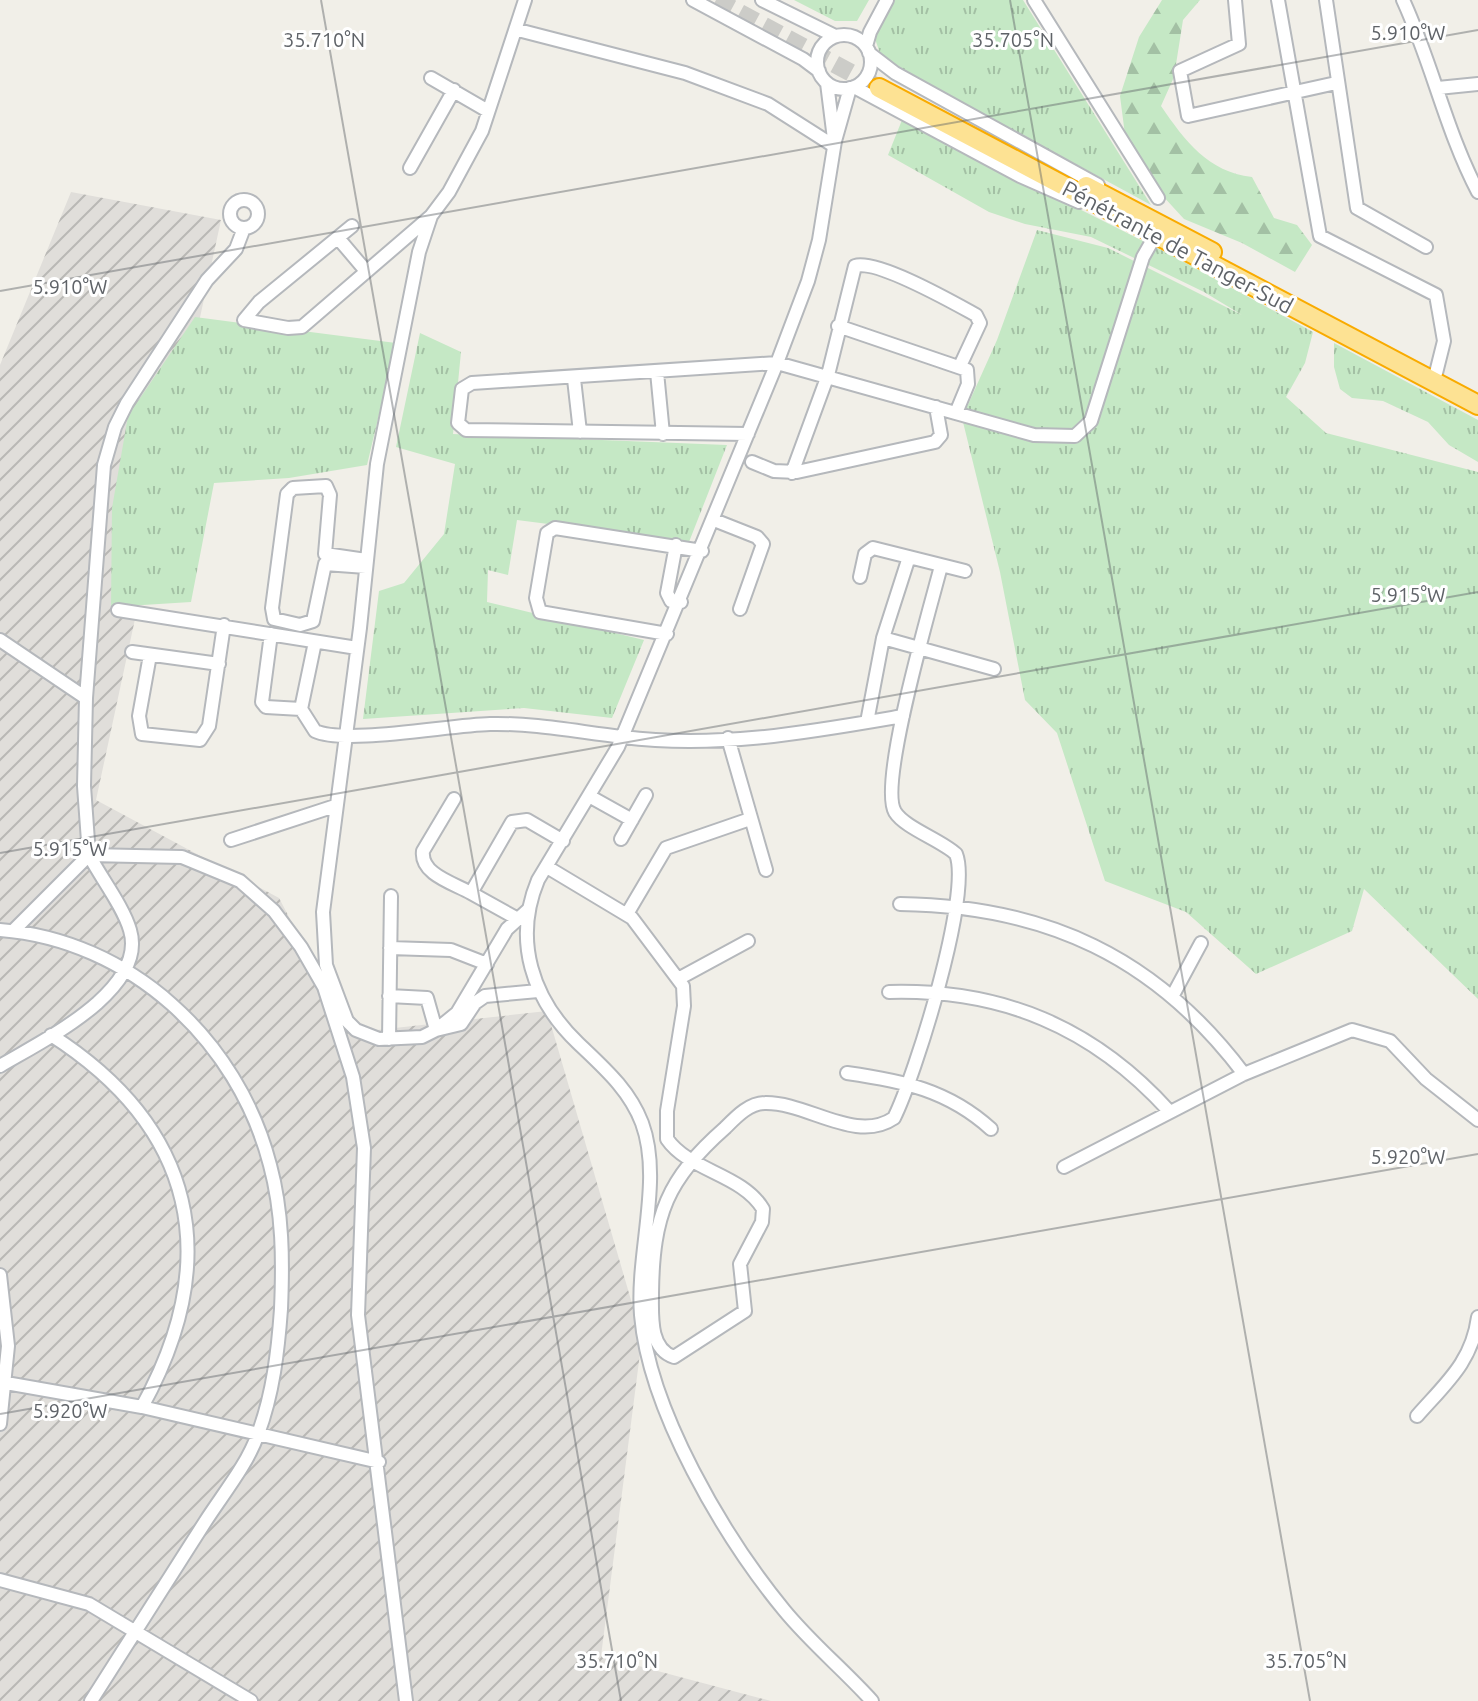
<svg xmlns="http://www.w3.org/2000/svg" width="1478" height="1701" viewBox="0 0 1478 1701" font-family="Ubuntu,sans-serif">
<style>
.industrial{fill:url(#industrial-furrows)}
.grass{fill:url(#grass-tufts)}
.forest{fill:url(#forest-firs)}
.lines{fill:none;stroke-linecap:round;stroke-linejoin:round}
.highway-tunnel{stroke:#ccccc8;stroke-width:18;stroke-dasharray:18 9;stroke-linecap:butt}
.minor-casing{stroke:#b5b8bc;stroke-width:16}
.highway-casing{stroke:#f9ab00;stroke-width:22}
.minor{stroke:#fff;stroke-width:12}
.highway{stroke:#fde293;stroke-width:18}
.ticks{fill:none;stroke:#5f6368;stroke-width:2;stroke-opacity:0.45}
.labels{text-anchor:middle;stroke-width:6;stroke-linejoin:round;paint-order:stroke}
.street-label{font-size:22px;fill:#5f6368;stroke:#fff}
.ticks-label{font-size:20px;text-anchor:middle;fill:#5f6368;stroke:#fff;stroke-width:6;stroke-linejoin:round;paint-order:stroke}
</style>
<defs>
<pattern id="industrial-furrows" width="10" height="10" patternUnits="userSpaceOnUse" patternTransform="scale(2)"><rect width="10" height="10" fill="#e0deda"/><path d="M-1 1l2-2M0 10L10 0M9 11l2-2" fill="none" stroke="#b9b8b5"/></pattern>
<pattern id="grass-tufts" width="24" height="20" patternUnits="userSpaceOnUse" patternTransform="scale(2)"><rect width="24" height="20" fill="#c5e8c5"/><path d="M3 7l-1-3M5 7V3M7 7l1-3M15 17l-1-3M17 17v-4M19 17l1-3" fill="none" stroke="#a3c0a4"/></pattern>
<pattern id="forest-firs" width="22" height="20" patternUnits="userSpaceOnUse" patternTransform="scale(2)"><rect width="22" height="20" fill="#c5e8c5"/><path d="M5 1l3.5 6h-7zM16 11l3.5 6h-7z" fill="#a3c0a4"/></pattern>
</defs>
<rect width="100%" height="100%" fill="#f1efe8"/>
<path class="industrial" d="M71 192 221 220 96 800 279 898 350 1033 547 1011 642 1338 601 1656 771 1701H0V365Z"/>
<path class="grass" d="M794 0H869L857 21H835Z
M895 0H1023L1151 205 882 59 874 36Z
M902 120 1171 255 1313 332 1305 363 1286 397 1326 433 1478 472V999L1364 889 1352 931 1256 974 1186 912 1105 881 1057 733 1025 700 1000 572 962 418 997 340 1037 230 1108 248 1242 315 1204 292 1091 237 1025 224 989 212 888 155Z
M195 317 396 343 367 465 289 478 214 483 191 602 111 607 112 508 128 416Z
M420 333 461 352 453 434 727 445 689 542 517 520 508 575 488 570 487 602 644 640 612 718 524 708 363 719 379 591 404 583 444 534 455 464 396 447Z
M1334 343 1478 420V462L1449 445 1428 422 1383 401 1352 398 1340 389 1334 367Z"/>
<path class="forest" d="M1162 0H1200L1183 20 1174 77 1161 106C1185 141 1208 172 1252 177L1274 218 1297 225 1312 245 1295 272 1242 243 1184 219 1128 158 1120 96 1139 37Z"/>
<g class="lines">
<path class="highway-tunnel" d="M716 0 879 88"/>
<defs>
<path id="minor" d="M693 0 803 59 819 71
M762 0 835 36
M1034 0 1158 198
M1235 0 1239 44 1180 71 1188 116 1336 83
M1278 0 1320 236 1436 295 1444 341 1436 373
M1326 0 1357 208 1426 247
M1403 0C1432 63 1446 131 1478 192
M518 30 685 73 768 104 834 146
M817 62a27 27 0 1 1 54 0a27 27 0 1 1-54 0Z
M866 46 870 32 887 0
M869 53 895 73 1098 185
M431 78 488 111
M827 83 834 139
M854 87 1020 176 1079 202
M850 88 835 141 819 240 808 281 777 363 618 747 538 880C513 940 532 999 578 1043 603 1067 629 1089 642 1123 663 1180 636 1253 641 1315 649 1410 724 1537 784 1610 811 1643 844 1670 872 1701
M1438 88 1478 84
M410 168 454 90
M230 214a14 14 0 1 1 28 0a14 14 0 1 1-28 0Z
M431 216 419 252 377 464 360 628 323 912 326 965 347 1021 356 1030 379 1039 422 1037 436 1030 457 1013 507 929 528 910
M352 226 259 302 244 320 288 328 302 327 431 216 449 192 482 131 525 0
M338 238 366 271
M838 326 967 370 968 384 956 413
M657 372 663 434
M574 379 580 432
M748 434 466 430 458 423 462 389 472 383 777 363 1034 435 1075 436 1091 421 1143 257 1155 236
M752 462 774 471 797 472 935 442 941 435 936 407
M792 473 828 375 855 266C877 259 954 303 976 315L980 323 960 366
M714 520 757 537 763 544 740 609
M676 545 667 593 671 601 681 602
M366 567 325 564 313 621 300 625 274 619 272 608 287 494 293 488 326 486 330 495 325 554 366 560
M860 577 865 554 873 548 965 571
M118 610 357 648
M271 634 262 702 266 707 301 709 315 642
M667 634 540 612 536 598 547 533 555 528 702 551
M883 638 994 669
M0 640 86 698
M132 652 219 664
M150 655 139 716 142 734 200 740 209 726 224 625
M301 709 315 731C345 745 449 725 490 724 536 723 578 732 623 737 718 749 810 732 903 716
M867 722 883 638 909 557
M728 738 766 870
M589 796 632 820
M454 799 423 851C420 874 453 883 471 893
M621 839 646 795
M231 840 335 806
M547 867 632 918 683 986 684 1006 667 1111V1139C689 1171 742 1174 763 1209L762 1222 740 1264 745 1311 674 1357C649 1349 652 1315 652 1293 653 1215 667 1179 725 1128 736 1117 749 1103 765 1103 807 1102 856 1144 894 1118 915 1076 972 894 956 854 941 840 905 828 895 812 878 784 931 605 941 566
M900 904C1046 906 1156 957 1244 1074
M627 914 666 848 750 819
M516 918 471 893 512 822 527 820 563 841
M0 930C130 940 238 1040 270 1165 283 1213 283 1261 281 1309 278 1351 273 1394 258 1434 247 1465 223 1494 205 1522 167 1582 129 1641 91 1701
M13 931 89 855 84 786 86 698 104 465 115 427 127 403 207 280 236 249 244 228
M390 948 451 950 487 964
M678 979 748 941
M889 992C1002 989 1093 1027 1169 1111
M1173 995 1201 943
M389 996 427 998 436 1030 461 1024 475 1003 485 996 538 991
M51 1035C196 1128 224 1258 142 1407
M389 1039 391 896
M0 1066C42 1041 148 990 130 930 123 906 101 878 89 855L182 857 240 881 274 911 301 947 324 987 353 1077 364 1148 358 1315 406 1701
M847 1073C903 1081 948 1090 991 1129
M1064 1167 1244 1074 1352 1030 1390 1041 1426 1079 1478 1120
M0 1275 8 1346 0 1424
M6 1383 142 1407 379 1462
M1417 1416C1446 1383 1472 1362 1478 1317
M0 1580 89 1604 251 1701"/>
<path id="highway" d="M879 88 1478 405
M1086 186 1212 252"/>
</defs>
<use href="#minor" class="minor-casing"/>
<use href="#highway" class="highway-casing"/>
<use href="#minor" class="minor"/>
<use href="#highway" class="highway"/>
</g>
<path class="ticks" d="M321 0 621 1701M1010 0 1310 1701M0 291 1478 30M0 853 1478 592M0 1414 1478 1154"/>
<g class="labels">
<g class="street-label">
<text transform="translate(1178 247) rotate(28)" y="8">Pénétrante de Tanger-Sud</text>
</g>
</g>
<g class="ticks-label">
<text x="1408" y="40">5.910°W</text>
<text x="324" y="47">35.710°N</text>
<text x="1013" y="47">35.705°N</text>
<text x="70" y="294">5.910°W</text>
<text x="1408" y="602">5.915°W</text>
<text x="70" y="856">5.915°W</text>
<text x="1408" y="1164">5.920°W</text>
<text x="70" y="1418">5.920°W</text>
<text x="617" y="1668">35.710°N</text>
<text x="1306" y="1668">35.705°N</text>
</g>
</svg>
